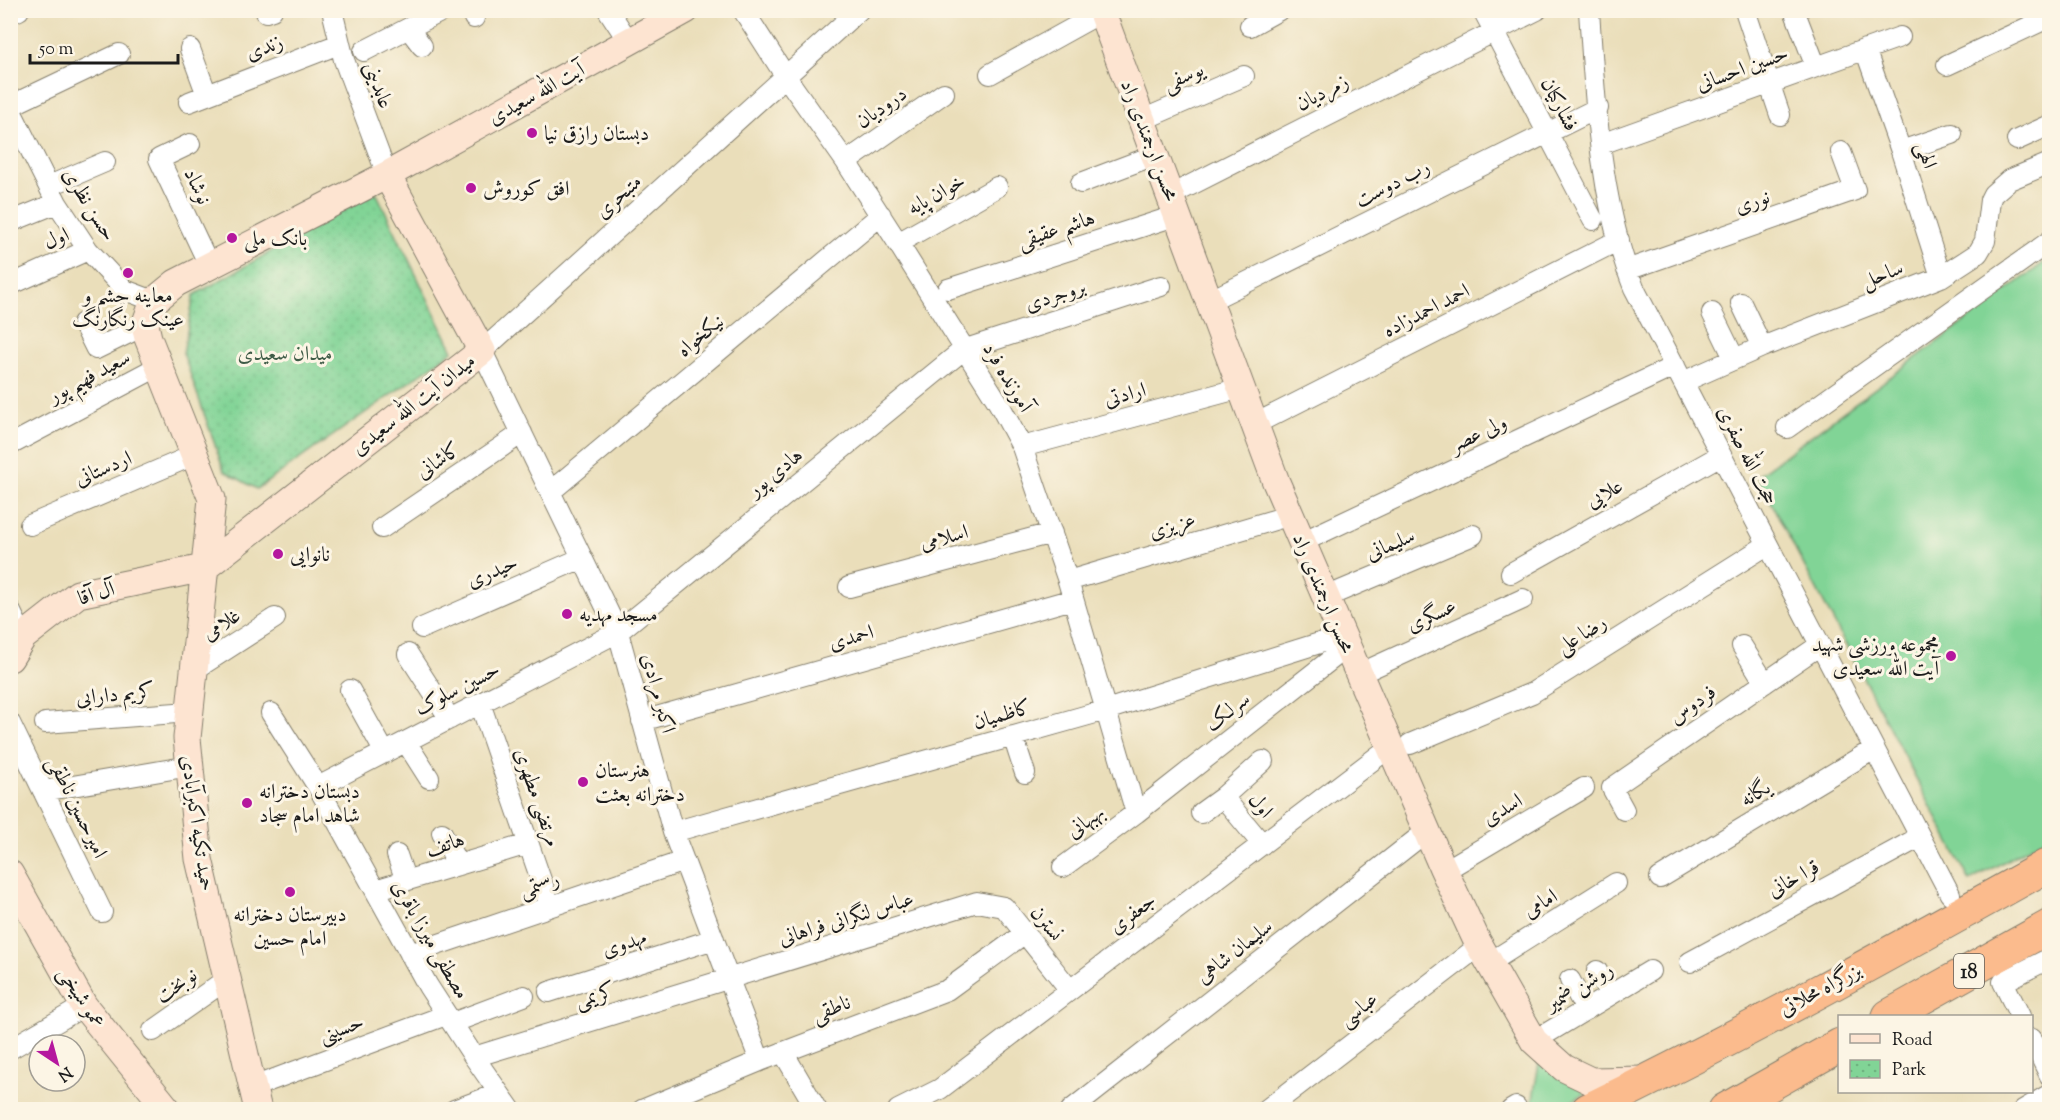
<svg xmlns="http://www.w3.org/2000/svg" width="2060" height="1120" viewBox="0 0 2060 1120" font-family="'Sorts Mill Goudy',Amiri,serif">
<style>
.grass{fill:#81d496;stroke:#4e7859;stroke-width:1.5}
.park{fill:url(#park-dots);stroke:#4e7859;stroke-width:1.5}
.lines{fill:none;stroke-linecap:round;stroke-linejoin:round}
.street-casing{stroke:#837d6b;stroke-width:22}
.secondary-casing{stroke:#837d6b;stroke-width:29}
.highway-casing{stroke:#837d6b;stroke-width:35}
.street{stroke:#fff;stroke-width:20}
.secondary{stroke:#fde4d1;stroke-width:27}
.highway{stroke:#fbbb8d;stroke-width:33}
.poi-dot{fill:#b5179e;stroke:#fcf5e5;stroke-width:2}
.labels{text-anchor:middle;stroke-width:6;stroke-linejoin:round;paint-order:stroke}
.shield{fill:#fcf5e5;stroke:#5f5d58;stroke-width:1.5}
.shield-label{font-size:20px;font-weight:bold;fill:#1c1c1c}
.street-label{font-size:21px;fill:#1c1c1c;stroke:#fcf5e5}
.poi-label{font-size:21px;fill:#1c1c1c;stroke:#fcf5e5;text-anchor:start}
.park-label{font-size:21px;fill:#3f5c47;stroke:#fcf5e5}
</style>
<defs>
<pattern id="park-dots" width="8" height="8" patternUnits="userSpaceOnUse" patternTransform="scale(1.5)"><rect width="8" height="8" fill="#81d496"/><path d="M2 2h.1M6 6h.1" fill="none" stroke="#6fb581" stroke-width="1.8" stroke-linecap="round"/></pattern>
</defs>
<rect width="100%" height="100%" fill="#fcf5e5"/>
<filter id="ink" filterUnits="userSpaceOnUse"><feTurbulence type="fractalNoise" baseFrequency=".0167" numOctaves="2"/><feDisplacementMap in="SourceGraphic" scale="12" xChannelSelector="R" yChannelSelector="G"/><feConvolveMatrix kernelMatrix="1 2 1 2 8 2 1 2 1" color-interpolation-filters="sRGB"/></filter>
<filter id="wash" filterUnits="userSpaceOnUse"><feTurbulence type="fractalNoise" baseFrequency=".008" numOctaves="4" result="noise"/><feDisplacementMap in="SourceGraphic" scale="24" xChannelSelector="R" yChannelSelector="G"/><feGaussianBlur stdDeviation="1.35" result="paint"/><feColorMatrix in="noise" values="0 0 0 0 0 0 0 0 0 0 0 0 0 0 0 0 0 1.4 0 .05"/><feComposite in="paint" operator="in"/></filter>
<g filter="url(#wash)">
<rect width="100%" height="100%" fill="#eadeba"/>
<path class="grass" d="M2049 259V836L1970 881 1757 476Z
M1540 1057 1594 1089 1557 1109 1531 1110Z"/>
<path class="park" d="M376 192 453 351 257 489 224 471 183 353 194 295Z"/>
</g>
<g filter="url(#ink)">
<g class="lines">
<defs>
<path id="street" d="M332 10 344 60 387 175
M471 10 474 18
M608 10 629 42
M743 10 786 77 846 162 898 243 999 404 1022 447 1068 581 1136 813
M1483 10 1593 220
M1589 10C1595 102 1600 203 1634 288L1950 894
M1745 10 1780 115
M1794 10 1816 67
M266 12 272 10
M10 14 19 10
M1250 26 1279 10
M409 29 422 46
M190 49 207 95
M1865 49 1901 151 1941 277
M364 51 444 10
M1947 65 2050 17
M990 74 1102 12
M189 102 339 44
M10 106 119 54
M10 109 57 203 88 250 125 290 154 301
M1142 120 1244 76
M2017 140 2050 125
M190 144 159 159 209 265
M1601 144 1900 37
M1901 151 1952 134
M846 162 944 93
M1081 183 1155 155
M49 186 105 162
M1171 195 1537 10
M10 222 57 203
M898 243 997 187
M1627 270 1855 190 1841 152
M10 285 88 250
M948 289 1178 215
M1209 301 1598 108
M1741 303 1762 347
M1712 313 1734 358
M83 323 96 349 145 325
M1683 382 1762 347 1941 277 1978 253 1985 241 1990 200 1993 194 2009 180 2050 163
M1255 424 1619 240
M1787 428 2050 241
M10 445 159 366
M1022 447 1241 388
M550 492 881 215
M30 525 194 455
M382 528 522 433
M1302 542 1675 366
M1511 573 1721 455
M1068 581 1291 515
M849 587 1052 533
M1326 597 1473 535
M10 610 23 637
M422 628 582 558
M1742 646 1765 683
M408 654 450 719
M194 670 275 618
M1359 674 1523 599
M350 690 385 753
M480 703 550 906
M271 713 318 787 428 986 474 1057 511 1110
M642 721 1073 599
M10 723 102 912
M45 723 189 712
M1013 736 1025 773
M406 742 429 778
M1410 744 1532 693 1767 545
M318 787 618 632 963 350 1161 286
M43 791 190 766
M1223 797 1262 844
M1624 810 1612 788 1820 645
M1201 813 1223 797 1263 761
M673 832 1106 710 1342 636
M442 833 458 865
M397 855 406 881
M1063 867 1136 813 1347 647
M1444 871 1584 788
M1660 878 1874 749
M375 890 528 844
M410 954 684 861
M1690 962 1920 837
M1489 963 1616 883
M1597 971 1610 995
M1570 980 1586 1010
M549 992 714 939
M2020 1016 2003 982 2050 958
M452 1023 524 996
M153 1031 227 979
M2032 1039 2050 1076
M1534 1041 1650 971
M10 1049 84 1006
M783 1052 817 1110
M474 1057 977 902 1004 907 1070 990
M760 1061 673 832 618 632 482 351 859 10
M253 1087 446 1015
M454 1110 499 1093
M642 1110 760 1061 947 990 1025 933
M898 1110 940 1089 1390 747
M1071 1110 1427 831
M1266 1110 1479 946
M1511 1110 1516 1107
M2023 1110 2050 1094"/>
<path id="secondary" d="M1101 10 1276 482 1442 866 1477 941 1534 1041 1564 1068 1591 1081 1645 1080
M10 658 23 637 78 594 204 568 482 351 387 175
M10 874 84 1006 168 1110
M258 1110 199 859 187 738 212 499 148 338 145 325 154 301 176 283 387 175 686 10"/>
<path id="highway" d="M1889 1016 2050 926
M1588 1110C1745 1034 1898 949 2050 864
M1725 1110 1840 1045"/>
</defs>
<use href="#street" class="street-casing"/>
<use href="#secondary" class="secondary-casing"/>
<use href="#highway" class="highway-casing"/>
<use href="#street" class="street"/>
<use href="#secondary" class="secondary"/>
<use href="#highway" class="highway"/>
</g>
</g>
<g class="poi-dot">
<circle cx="532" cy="133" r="6"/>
<circle cx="471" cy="188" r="6"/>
<circle cx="232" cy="238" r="6"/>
<circle cx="128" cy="273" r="6"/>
<circle cx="278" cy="554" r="6"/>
<circle cx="567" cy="614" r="6"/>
<circle cx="1951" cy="656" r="6"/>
<circle cx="583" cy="782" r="6"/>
<circle cx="247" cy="803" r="6"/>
<circle cx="290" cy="892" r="6"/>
</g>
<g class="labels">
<rect class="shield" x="1954" y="954" width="30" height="34" rx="4.5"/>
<g class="shield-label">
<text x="1969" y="978">18</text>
</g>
<g class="street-label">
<text transform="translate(264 47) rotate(-21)" y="7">زندی</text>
<text transform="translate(1742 68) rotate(-20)" y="7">حسین احسانی</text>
<text transform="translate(1183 76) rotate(-24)" y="7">یوسفی</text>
<text transform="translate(379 85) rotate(70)" y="7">عابدینی</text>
<text transform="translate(1322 92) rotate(-27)" y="7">زمردیان</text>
<text transform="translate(536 93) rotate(-29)" y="7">آیت الله سعیدی</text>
<text transform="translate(1560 104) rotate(62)" y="7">فشارکیان</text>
<text transform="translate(881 107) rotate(-35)" y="7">درودیان</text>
<text transform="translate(1150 140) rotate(69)" y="7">محسن ارجمندی راد</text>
<text transform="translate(1927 155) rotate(72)" y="7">الهی</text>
<text transform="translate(1392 183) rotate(-27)" y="7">رب دوست</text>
<text transform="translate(198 186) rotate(65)" y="7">نوشاد</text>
<text transform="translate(936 194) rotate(-29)" y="7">خوان پایه</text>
<text transform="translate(618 196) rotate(-42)" y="7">متبحری</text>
<text transform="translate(1752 201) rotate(-19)" y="7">نوری</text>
<text transform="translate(90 204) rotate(58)" y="7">حسن نظری</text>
<text transform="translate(1056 229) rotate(-18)" y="7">هاشم عقیقی</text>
<text transform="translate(56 238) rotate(-24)" y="7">اول</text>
<text transform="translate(1882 274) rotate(-21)" y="7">ساحل</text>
<text transform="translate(1055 295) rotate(-18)" y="7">بروجردی</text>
<text transform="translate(1426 310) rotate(-27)" y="7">احمد احمدزاده</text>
<text transform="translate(700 335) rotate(-40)" y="7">نیکخواه</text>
<text transform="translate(89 376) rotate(-28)" y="7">سعید فهیم پور</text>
<text transform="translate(1008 377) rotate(59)" y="7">آموزنده فرد</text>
<text transform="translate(1125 394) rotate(-15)" y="7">ارادتی</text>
<text transform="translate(413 404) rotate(-38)" y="7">میدان آیت الله سعیدی</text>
<text transform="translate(1478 433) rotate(-25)" y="7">ولی عصر</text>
<text transform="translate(1748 455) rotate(63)" y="7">حجت الله صفری</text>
<text transform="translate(438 460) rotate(-34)" y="7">کاشانی</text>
<text transform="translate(103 468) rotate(-23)" y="7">اردستانی</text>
<text transform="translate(775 472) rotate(-39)" y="7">هادی پور</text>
<text transform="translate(1604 493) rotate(-29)" y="7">علایی</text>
<text transform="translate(1172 525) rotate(-17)" y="7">عزیزی</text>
<text transform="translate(944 537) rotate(-15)" y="7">اسلامی</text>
<text transform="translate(1390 544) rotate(-23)" y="7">سلیمانی</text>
<text transform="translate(492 571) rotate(-23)" y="7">حیدری</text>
<text transform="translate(96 593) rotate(-17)" y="7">آل آقا</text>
<text transform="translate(1324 593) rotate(67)" y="7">محسن ارجمندی راد</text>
<text transform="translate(1431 615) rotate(-25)" y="7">عسگری</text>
<text transform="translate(221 624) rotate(-33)" y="7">غلامی</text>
<text transform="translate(1581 634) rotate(-32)" y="7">رضا علی</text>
<text transform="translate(851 637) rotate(-16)" y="7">احمدی</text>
<text transform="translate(457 688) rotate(-27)" y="7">حسین سلوک</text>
<text transform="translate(659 693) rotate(75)" y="7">اکبر مرادی</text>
<text transform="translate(115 694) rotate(-5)" y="7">کریم دارابی</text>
<text transform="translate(1692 704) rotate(-35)" y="7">فردوس</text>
<text transform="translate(1227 711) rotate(-38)" y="7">سرلک</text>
<text transform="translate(1002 714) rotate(-16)" y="7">کاظمیان</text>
<text transform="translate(1755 793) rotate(-31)" y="7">یگانه</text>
<text transform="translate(538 797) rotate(71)" y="7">مرتضی مطهری</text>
<text transform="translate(1261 805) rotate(50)" y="7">اول</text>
<text transform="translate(78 807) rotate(64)" y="7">امیرحسین ناطقی</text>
<text transform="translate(1502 809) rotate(-31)" y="7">اسدی</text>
<text transform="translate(1085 821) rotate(-36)" y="7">بهبهانی</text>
<text transform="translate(198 823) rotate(82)" y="7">حمید تکیه اکبرآبادی</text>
<text transform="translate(445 844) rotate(-17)" y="7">هاتف</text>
<text transform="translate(1793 878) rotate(-29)" y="7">قرا خانی</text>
<text transform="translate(539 884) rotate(-19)" y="7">رستمی</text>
<text transform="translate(1540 903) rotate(-32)" y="7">امامی</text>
<text transform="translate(1132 913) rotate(-37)" y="7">جعفری</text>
<text transform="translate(846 918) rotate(-17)" y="7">عباس لنگرانی فراهانی</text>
<text transform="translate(1047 923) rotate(51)" y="7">نسترن</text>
<text transform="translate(431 939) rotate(60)" y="7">مصطفی میرزا باقری</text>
<text transform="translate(624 943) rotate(-18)" y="7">مهدوی</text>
<text transform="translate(1234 951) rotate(-38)" y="7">سلیمان شاهی</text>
<text transform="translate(176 985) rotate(-35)" y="7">نوبخت</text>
<text transform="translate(1579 986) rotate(-31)" y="7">روشن ضمیر</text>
<text transform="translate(1820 989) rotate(-28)" y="7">بزرگراه محلاتی</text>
<text transform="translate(595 995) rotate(-17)" y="7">کریمی</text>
<text transform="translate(82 997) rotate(57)" y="7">عمو شیخی</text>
<text transform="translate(831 1008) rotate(-21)" y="7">ناطقی</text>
<text transform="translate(1358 1009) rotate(-38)" y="7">عباسی</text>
<text transform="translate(341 1028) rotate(-20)" y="7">حسینی</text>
</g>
<g class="poi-label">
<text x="544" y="140">دبستان رازق نیا</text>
<text x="483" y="195">افق کوروش</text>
<text x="244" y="245">بانک ملی</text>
<text x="128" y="302" text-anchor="middle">معاینه چشم و<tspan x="128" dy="24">عینک رنگارنگ</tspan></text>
<text x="290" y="561">نانوایی</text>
<text x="579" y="621">مسجد مهدیه</text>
<text x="1939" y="651" text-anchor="end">مجموعه ورزشی شهید<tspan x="1939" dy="24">آیت‌ الله سعیدی</tspan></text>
<text x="595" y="777">هنرستان<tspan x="595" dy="24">دخترانه بعثت</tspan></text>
<text x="259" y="798">دبستان دخترانه<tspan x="259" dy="24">شاهد امام سجاد</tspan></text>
<text x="290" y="921" text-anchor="middle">دبیرستان دخترانه<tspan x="290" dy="24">امام حسین</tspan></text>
</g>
<g class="park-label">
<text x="285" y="360">میدان سعیدی</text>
</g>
</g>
<rect width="2060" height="1120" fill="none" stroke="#fcf5e5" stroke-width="36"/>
<rect x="1838" y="1015" width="195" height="78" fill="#fcf5e5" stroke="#a29e95" stroke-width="1.5"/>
<rect x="1850" y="1034" width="30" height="9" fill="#fde4d1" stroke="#a29e95" stroke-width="1.5"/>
<text x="1892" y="1045" font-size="18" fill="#1c1c1c">Road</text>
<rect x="1850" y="1060" width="30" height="18" fill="url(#park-dots)" stroke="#a29e95" stroke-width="1.5"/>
<text x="1892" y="1075" font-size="18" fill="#1c1c1c">Park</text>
<g transform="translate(57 1063) rotate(144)"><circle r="28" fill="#fcf5e5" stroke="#a29e95" stroke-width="1.5"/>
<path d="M0-4.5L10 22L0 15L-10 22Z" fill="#b5179e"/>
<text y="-9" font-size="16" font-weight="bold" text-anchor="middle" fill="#1c1c1c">N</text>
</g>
<path d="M30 54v9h148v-9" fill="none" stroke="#1c1c1c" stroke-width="3"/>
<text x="39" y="54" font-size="18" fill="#1c1c1c" stroke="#fcf5e5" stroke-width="4.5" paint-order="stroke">50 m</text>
</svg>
